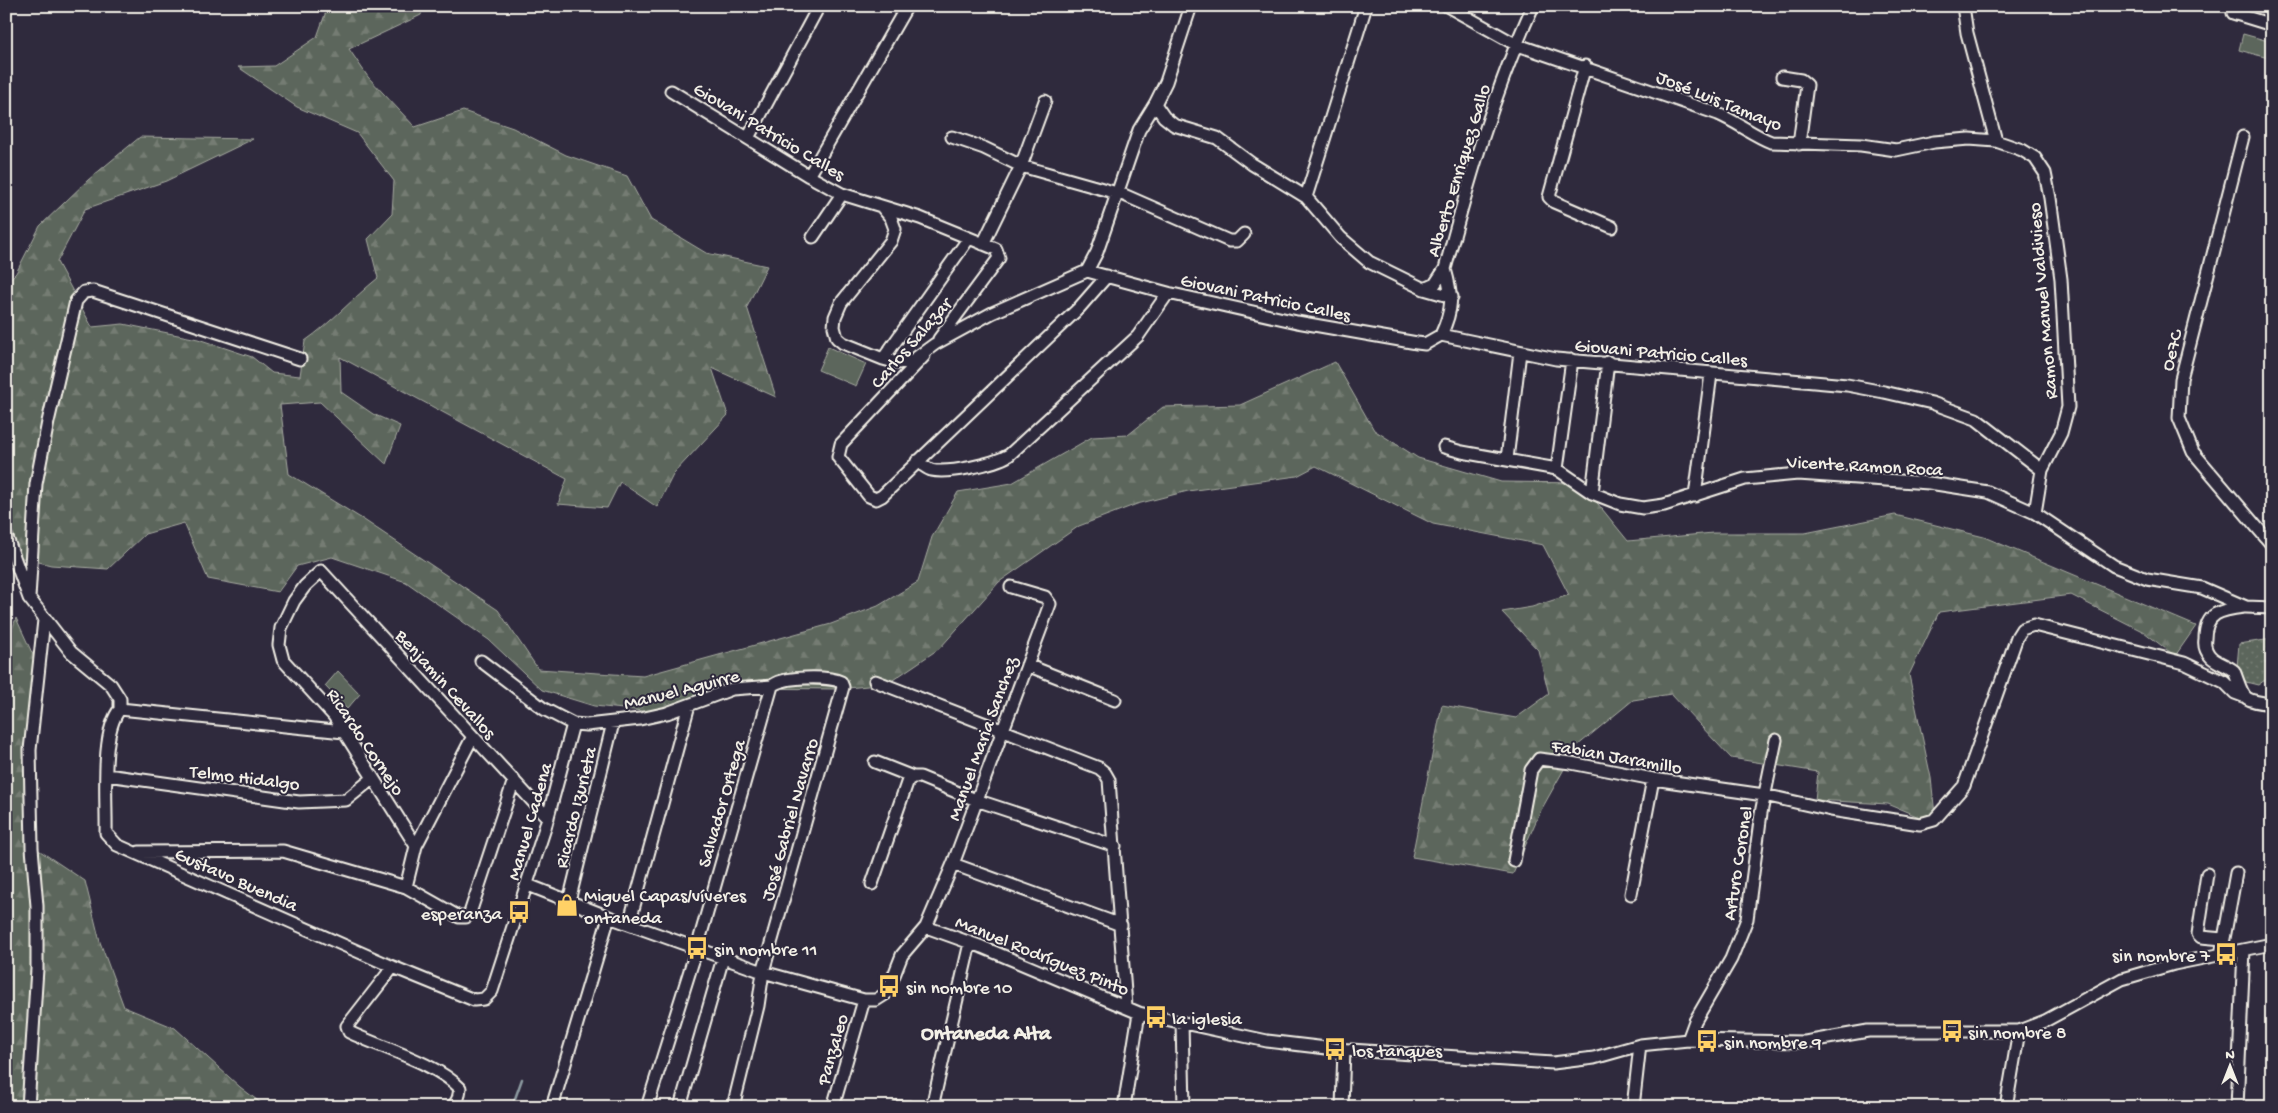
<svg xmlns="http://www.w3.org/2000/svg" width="2278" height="1113" viewBox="0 0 2278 1113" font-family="'Gochi Hand',sans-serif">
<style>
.grass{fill:url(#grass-dots);stroke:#a8aca2}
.forest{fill:url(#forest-firs);stroke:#a8aca2}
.green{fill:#5c665b;stroke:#a8aca2}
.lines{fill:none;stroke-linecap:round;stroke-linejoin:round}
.stream{stroke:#8d9ba1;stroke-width:2.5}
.minor-casing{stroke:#f4f1e8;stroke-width:15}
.minor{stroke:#2f2a3d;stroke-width:11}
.labels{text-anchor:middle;stroke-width:4;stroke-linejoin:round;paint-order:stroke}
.street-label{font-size:19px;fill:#f4f1e8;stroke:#2f2a3d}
.poi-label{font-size:19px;fill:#f4f1e8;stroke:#2f2a3d;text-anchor:start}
.quarter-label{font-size:21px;font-weight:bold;fill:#f4f1e8;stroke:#2f2a3d}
</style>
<defs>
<pattern id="grass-dots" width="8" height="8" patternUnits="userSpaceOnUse" patternTransform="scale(1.25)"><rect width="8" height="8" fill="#5c665b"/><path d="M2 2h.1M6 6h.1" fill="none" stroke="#747c73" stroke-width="1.8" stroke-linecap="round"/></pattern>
<pattern id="forest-firs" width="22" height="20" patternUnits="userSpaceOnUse" patternTransform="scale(1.25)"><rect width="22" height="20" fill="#5c665b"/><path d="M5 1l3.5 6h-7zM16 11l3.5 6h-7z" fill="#747c73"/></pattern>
</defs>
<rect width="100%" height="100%" fill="#2f2a3d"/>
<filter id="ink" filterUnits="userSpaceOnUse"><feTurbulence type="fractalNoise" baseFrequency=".02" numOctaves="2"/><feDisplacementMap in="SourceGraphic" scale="10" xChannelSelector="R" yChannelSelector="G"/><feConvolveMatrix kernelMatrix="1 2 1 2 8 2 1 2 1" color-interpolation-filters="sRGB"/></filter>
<g filter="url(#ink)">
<path class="grass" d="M2272 639V675L2258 685 2246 682 2237 667 2239 644Z"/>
<path class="forest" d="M328 6H423L421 15 349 49 368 77 415 127 463 111 513 128 566 155 627 176 651 220 706 253 767 266 747 307 776 397 712 368 728 415 674 473 657 507 620 482 607 508 558 504 567 479 340 357 341 392 373 414 400 426 386 464 320 402 280 405 289 474 364 520 498 610 538 669 643 676 831 624 878 606 918 582 932 537 958 492 1012 483 1092 437 1128 435 1163 407 1240 405 1335 362 1374 430 1418 458 1501 482 1581 483 1628 541 1713 533H1805L1895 515 1984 537 2196 626 2175 656 2144 632 2071 595 1939 612 1909 675 1931 778 1936 824 1888 804 1815 800 1818 772 1731 758 1671 694 1633 700 1577 746 1540 812 1513 874 1412 857 1442 705 1516 718 1549 694 1538 650 1502 612 1532 607 1569 595 1543 545 1433 524 1316 466 1297 476 1188 491 1137 504 1079 526 999 582 940 648 887 684 838 689 733 688 663 713 594 706 542 690 489 640 406 582 332 557 297 566 278 592 208 579 184 523 145 534 108 569 51 565 6 554V283L16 273 40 226 88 180 140 137 253 139 166 181 85 209 57 262 92 327 123 324 198 339 252 357 272 373 300 376 305 341C331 323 353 298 378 278L368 239 392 214 394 181 357 133 297 107 238 67 274 66 317 37Z
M16 618 39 668 25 841 85 881 100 942 124 1007 175 1028 240 1087 266 1107H6V647Z"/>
<path class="green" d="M2243 34 2272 42V59L2239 50Z
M828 347 866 364 856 386 818 370Z
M338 671 360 694 347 709 325 686Z"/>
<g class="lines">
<path class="stream" d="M2266 663 2272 661
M512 1107 522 1079"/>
<defs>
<path id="minor" d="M1447 6 1515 44 1718 114C1737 122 1753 135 1771 142L1861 145 1896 150 1934 142 1969 139 1996 141
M1963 6 1967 33 1996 141 2022 150 2035 158 2045 173 2050 198 2061 279 2068 407 2061 433 2042 470
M2233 13 2272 25
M1585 66 1549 197 1554 202 1612 227
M1782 77 1801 80 1807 85 1799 144
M671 91 809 176 842 194 881 206 891 218 895 229 891 241 841 303 835 317 834 327 837 338 843 343 883 359 898 363 913 360 935 344 992 313 1087 271 1168 293 1297 322 1417 343 1425 344 1441 335 1556 359 1847 385 1884 392 1932 403 1976 419 2042 470 2035 513
M1155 104 1164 117 1174 125 1217 138 1252 164 1306 197 1341 238 1369 262 1424 289 1435 284 1445 269
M952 137 984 148 1021 166 1124 195 1229 241H1237L1244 234
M2243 137 2181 379 2179 418 2193 452 2272 545
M748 138 819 6
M809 176 907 6
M1306 197 1366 6
M881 206 920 218 996 249 999 258 939 339
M813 237 842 194
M983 244 1021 166 1045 101
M1087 271 1097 252 1139 130 1155 104 1166 82 1191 6
M1424 289 1452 297
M1441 335C1453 309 1453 297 1445 269 1469 180 1494 91 1533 6
M924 356 841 444 838 457 869 496 876 499 882 496 1079 308 1107 276
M883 359 969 238
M1444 447 1462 452 1557 469 1592 493 1620 504 1643 508 1664 505 1745 479 1798 474 1929 483 1988 492 2035 513 2114 566 2147 579 2202 588 2246 607 2272 608
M1507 459 1520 352
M917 461C921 464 926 468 931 470 948 474 994 464 1009 455L1138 336 1168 293
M1557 469 1572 360
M1592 493 1608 362
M1695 496 1711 374
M6 535 29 598 71 652 111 685 120 699V709
M29 598 36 484 48 422 76 301 84 292 93 291 300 359
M2244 607C2221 610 2205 612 2205 639 2204 645 2206 652 2211 657 2217 663 2227 665 2234 671 2245 699 2240 700 2272 704
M481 661 544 709 573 724 587 725 640 719 667 713 732 689 772 686C781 676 829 676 841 682L843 687 763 972 758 1006 733 1107
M1027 665 1115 700
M875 681 1099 768 1105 773 1109 780 1126 1006
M120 709C100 732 107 802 106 833L117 845 393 967 474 1000 484 999 492 991 545 828 573 724
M120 709 344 732
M875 762 913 777
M107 775 299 802 346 800 372 779
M416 846 334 716 283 660 279 645 281 628 294 601 305 586 321 571 548 818
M139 852 283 851 406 887 459 917H466L470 913 514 780
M1514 861 1531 770 1539 759 1571 763 1653 779 1764 795 1831 810 1920 824 1934 820 1964 786 2017 637 2022 629 2034 625 2184 663 2224 682 2235 693 2243 696
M953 864 1121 925
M2207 874 2198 934 2201 937 2223 939
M872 884 908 780 913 777H920L976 800 1115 846
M528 885 609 917 763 972 864 1000H876L887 993 902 955 926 927 982 947 1139 1013 1156 1017 1267 1041 1335 1049 1553 1063 1594 1058 1640 1045 1688 1040 1805 1042 1868 1031H2019L2045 1021 2122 979 2174 964 2272 944
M406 887 416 846 472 738
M1631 894 1653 779
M569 901 613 723
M629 924 689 705
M926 927 953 864 1050 604 1045 597 1011 587
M2221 955 2236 873
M393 967 347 1026 349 1032C382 1048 436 1063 460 1088 459 1096 458 1103 451 1107
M1182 1023 1184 1107
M1688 1040 1695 1021 1731 959 1747 919 1761 813 1776 740
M649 1101 697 948 772 686
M28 1107 37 969V906L32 848 30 750 44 620
M552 1107 609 917
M680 1107 723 958
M833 1107 864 1000
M898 1107H909
M932 1107 970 943
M1124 1107 1139 1013
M1342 1107 1344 1050
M1633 1107 1640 1045
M2006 1107 2019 1031
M2237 1107 2244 950"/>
</defs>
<use href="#minor" class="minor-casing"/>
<use href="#minor" class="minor"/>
</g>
</g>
<defs>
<symbol id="shop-bare" viewBox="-9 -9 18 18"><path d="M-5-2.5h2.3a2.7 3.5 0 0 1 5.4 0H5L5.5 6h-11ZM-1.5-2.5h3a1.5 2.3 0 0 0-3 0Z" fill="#ffd166" stroke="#2f2a3d" stroke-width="2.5" paint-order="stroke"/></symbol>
<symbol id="bus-bare" viewBox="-9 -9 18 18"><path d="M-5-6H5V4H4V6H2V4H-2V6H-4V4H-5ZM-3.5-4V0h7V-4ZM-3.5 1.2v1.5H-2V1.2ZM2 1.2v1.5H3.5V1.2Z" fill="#ffd166" stroke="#2f2a3d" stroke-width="2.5" paint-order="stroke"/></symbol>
</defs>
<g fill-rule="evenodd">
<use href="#shop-bare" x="551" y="889" width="32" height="32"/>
<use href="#bus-bare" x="503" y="896" width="32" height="32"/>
<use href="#bus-bare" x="681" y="932" width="32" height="32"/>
<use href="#bus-bare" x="2210" y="938" width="32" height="32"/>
<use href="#bus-bare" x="873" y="970" width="32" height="32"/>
<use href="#bus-bare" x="1140" y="1001" width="32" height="32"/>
<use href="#bus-bare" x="1936" y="1015" width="32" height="32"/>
<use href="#bus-bare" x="1691" y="1025" width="32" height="32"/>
<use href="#bus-bare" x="1319" y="1033" width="32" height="32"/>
</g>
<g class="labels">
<g class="street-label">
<text transform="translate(1720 99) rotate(22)" y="7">José Luis Tamayo</text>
<text transform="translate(770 130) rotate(31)" y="7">Giovani Patricio Calles</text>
<text transform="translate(1457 170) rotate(-73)" y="7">Alberto Enriquez Gallo</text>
<text transform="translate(1266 296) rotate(12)" y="7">Giovani Patricio Calles</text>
<text transform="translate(2041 301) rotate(-95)" y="7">Ramon Manuel Valdivieso</text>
<text transform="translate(910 342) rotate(-49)" y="7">Carlos Salazar</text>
<text transform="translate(2170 350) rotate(-76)" y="7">Oe7C</text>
<text transform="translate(1661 351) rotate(5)" y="7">Giovani Patricio Calles</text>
<text transform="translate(1865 464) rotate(3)" y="7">Vicente Ramon Roca</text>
<text transform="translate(447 683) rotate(48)" y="7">Benjamin Cevallos</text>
<text transform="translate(681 688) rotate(-14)" y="7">Manuel Aguirre</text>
<text transform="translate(981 738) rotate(-70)" y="7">Manuel Maria Sanchez</text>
<text transform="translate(367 741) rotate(56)" y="7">Ricardo Cornejo</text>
<text transform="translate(1617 755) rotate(10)" y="7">Fabian Jaramillo</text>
<text transform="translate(245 776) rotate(7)" y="7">Telmo Hidalgo</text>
<text transform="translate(720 803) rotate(-74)" y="7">Salvador Ortega</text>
<text transform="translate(574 807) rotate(-76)" y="7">Ricardo Izurieta</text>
<text transform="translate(788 819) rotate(-74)" y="7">José Gabriel Navarro</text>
<text transform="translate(528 821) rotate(-74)" y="7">Manuel Cadena</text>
<text transform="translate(1736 863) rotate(-81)" y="7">Arturo Coronel</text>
<text transform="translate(237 878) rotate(24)" y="7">Gustavo Buendia</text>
<text transform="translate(1043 954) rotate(22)" y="7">Manuel Rodríguez Pinto</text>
<text transform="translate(831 1049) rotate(-74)" y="7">Panzaleo</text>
</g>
<g class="poi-label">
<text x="584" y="901">Miguel Capas/víveres<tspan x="584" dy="22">ontaneda</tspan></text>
<text x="502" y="919" text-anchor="end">esperanza</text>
<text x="714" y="955">sin nombre 11</text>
<text x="2210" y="961" text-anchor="end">sin nombre 7</text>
<text x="906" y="993">sin nombre 10</text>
<text x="1172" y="1024">la iglesia</text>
<text x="1968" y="1038">sin nombre 8</text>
<text x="1724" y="1048">sin nombre 9</text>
<text x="1352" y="1056">los tanques</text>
</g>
<g class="quarter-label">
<text x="986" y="1039">Ontaneda Alta</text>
</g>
</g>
<rect width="2278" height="1113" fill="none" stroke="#2f2a3d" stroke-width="25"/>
<rect x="12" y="12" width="2253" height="1088" fill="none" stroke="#f4f1e8" stroke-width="2" filter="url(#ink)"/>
<g transform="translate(2230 1066)" stroke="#2f2a3d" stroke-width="4" paint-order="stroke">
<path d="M0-4L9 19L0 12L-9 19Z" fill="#f4f1e8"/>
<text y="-8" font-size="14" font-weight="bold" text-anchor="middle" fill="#f4f1e8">N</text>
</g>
</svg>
